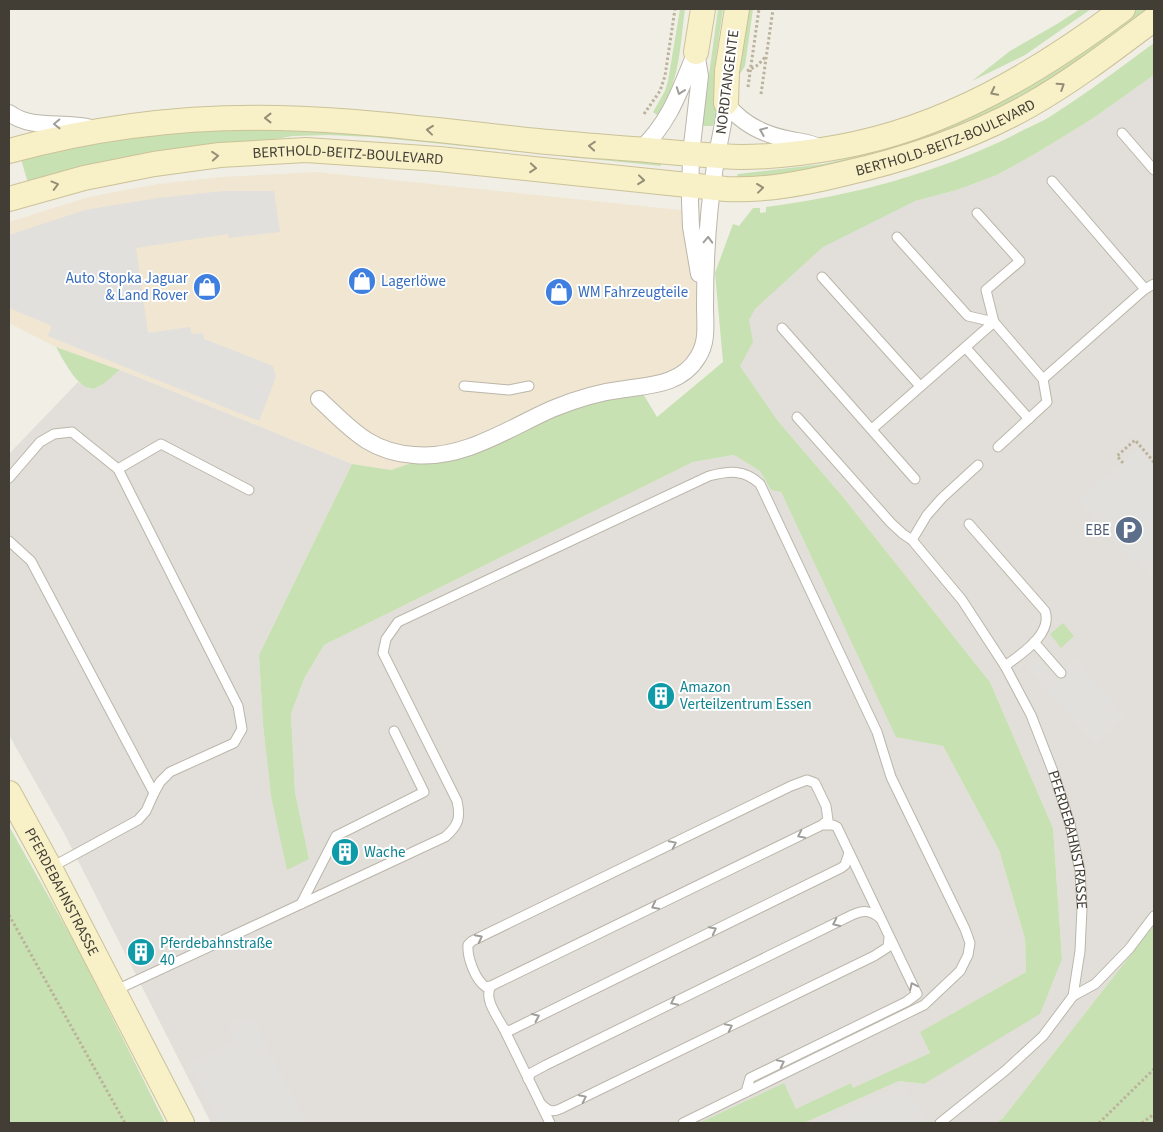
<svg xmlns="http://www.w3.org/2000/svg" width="1163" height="1132" viewBox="0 0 1163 1132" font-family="'Source Sans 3',sans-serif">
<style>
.commercial{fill:#f0e6d2}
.industrial{fill:#e2dfda}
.green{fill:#c8e1b2}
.parking{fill:#e1e0dd}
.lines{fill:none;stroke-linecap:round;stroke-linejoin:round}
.lane-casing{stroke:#bbb6a9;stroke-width:11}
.street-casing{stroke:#bbb6a9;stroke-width:18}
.secondary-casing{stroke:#cbc299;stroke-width:26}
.path{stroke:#bbb29b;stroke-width:3;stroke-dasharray:2.5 2.5;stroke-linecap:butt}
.lane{stroke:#fff;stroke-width:9}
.street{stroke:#fff;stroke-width:16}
.secondary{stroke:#f8f0c7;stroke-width:24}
.oneway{stroke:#948e77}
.oneway2{stroke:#a09e9a}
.labels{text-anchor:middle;stroke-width:4;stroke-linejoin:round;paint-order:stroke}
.street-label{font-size:15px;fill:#423e35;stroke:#fff}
.shop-label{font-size:15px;fill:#366cbe;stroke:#fff;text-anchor:start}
.service-label{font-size:15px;fill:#4e5e75;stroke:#fff;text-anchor:end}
.culture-label{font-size:15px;fill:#0d838f;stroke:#fff;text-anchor:start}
</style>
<rect width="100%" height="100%" fill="#f0eee5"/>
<path class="commercial" d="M316 172 690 211 707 324 693 368 391 470 352 464 120 370 56 347 9 323V222L89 197 158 184 222 177Z"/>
<path class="industrial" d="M1154 75V925L1003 1118 996 1123H804L899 1081 924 1084 1062 959 1053 828 990 682 843 497 778 421 740 366 734 280 915 201 957 190 997 175 1035 154 1092 119Z
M120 370 352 464 259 655 263 725 271 796 309 859 295 792 291 714 304 679 324 645 693 462 734 455 760 471 771 490 781 492 896 736 943 746 999 850 1025 939 1026 972 921 1032 930 1053 853 1089 851 1083 796 1110 784 1084 699 1123H211L64 833 9 735V454L78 382 89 389 97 388Z"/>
<path class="green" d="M680 9H685C680 45 680 84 657 115L653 112 665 91 668 81Z
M718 9H723L714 72 717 110 713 126H702Z
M748 9H753L745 66 738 77Z
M1080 9H1091L1025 55 972 81 1010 51 1057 24Z
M1137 9H1154L1051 83 943 137 807 173 744 179 737 176 738 174 823 164 877 152 911 140 1067 59Z
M1154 30V35C1114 64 1075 93 1032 118 968 154 898 175 826 190 810 194 770 204 755 199L859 179Z
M1154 43V75L1092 119 1035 154 997 175 957 190 915 201 823 247 755 309 749 320 753 342 740 366 778 421 843 497 990 682 1053 828 1062 959 1040 1014 924 1084 899 1081 804 1123H699L784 1083 796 1109 851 1083 853 1088 930 1053 920 1032 1026 972 1025 939 999 850 943 746 896 737 781 492 771 490 760 471 734 455 693 462 324 645 304 679 291 714 295 792 309 859 287 870 271 796 263 725 259 655 352 464 391 470 598 399 642 392 657 417 723 362 715 273 733 224 739 226 753 208H760V213L766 212V207C852 196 937 173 1014 135 1026 128 1040 123 1051 116 1087 93 1120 68 1154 43Z
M285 127 660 161 661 166 372 137 328 135 293 136 28 183 20 156 152 132Z
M56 347 120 370C113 375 106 383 98 387 81 397 63 359 56 347Z
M1063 623 1074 636 1061 648 1050 634Z
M9 826 78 949 165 1123H9Z
M1154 925V1123H996L1003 1118Z"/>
<path class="parking" d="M224 191H274L280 232 229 238 228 234 136 248 148 333 190 327 192 334 203 333 204 339 273 366 276 377 259 421 48 336 52 326 9 308V235L85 210 158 198Z
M1139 448 1154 466V580L1137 560 1133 563 1077 501Z
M1039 659 1055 677 1075 659 1125 717 1094 744 1028 668Z
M248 1018 255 1022 306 1123H219L189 1064 230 1044 232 1039 227 1031 237 1019Z
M901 1085 928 1119 922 1123H818Z"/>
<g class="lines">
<defs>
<g id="lane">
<path d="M1122 133 1154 170"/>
<path d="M1052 181 1145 289"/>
<path d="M897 237 968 316 994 322 986 290 1020 261 977 213"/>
<path d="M822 277 920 386"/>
<path d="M782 328 915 479"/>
<path d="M966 348 1029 419"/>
<path d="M1043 379 1145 289 1154 284"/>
<path d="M464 386 509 390 529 386"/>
<path id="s1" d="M797 417 891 523 903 534 912 540 962 600 1005 666 1031 715 1054 774 1070 824 1080 871 1082 908 1080 951 1073 996 1043 1036 1006 1070 940 1123"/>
<path d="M872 429 994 322 1043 379 1047 402 998 447"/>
<path d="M118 469 161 444 249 490"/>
<path d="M9 478 40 442 54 434 72 432 118 469 238 706 242 729 234 743 170 772 160 782 154 793"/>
<path d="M969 524 1045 611C1053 634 1021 654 1005 666"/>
<path d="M912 540 927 515 942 498 978 465"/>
<path d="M9 541 31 561 154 793 146 811 138 820 50 868"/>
<path d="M1034 642 1061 673"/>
<path d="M301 904 336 836 424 792 394 731"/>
<path d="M491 986C483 999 498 1017 504 1029L509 1031 841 868 845 865 849 853"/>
<path d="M114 991 445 837C458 826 461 818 457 801L383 653 386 639 398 622 709 476C729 471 744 469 760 484L877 732 891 777 965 929 970 943 968 955 960 971 924 1005 683 1123"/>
<path d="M1073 996 1095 984 1129 949 1154 916"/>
<path d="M504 1029 550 1123"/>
<path d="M528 1079 531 1073 546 1065 852 915C863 910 870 910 880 918"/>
<path d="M746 1092 750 1078 906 1002 917 994 837 827 833 825H822L491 986 486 987C475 980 467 957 468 945L472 941 791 786 807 780 815 783 826 806 828 820 822 825"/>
<path d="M541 1104C547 1110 551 1113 560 1109L874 956 888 947 889 938"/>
</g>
<path id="street" d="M696 52 700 76 691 154 690 201 691 227 699 274
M726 103C741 123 762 134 787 139 799 142 810 142 821 148
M9 113C34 131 63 120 91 128
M640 150C671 121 680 89 696 52
M319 399C350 428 369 452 414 455 463 460 509 428 552 409 576 399 599 392 625 389 652 385 682 384 698 357 708 341 705 325 705 306 705 260 708 212 715 166 718 145 724 125 726 103"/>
<g id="secondary">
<path d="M696 52 703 9"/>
<path d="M726 103 727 71 737 9"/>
<path d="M9 151C96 127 188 116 278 118 365 120 452 132 538 141 575 145 612 147 648 150 679 153 710 156 741 157 774 157 806 153 839 147 945 128 1037 73 1123 9"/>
<path id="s2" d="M9 199 84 178 154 164 220 155 306 150 439 159 726 189C765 191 805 183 842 174 908 159 971 138 1030 105 1074 80 1114 49 1154 19"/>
<path id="s3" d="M9 793 50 868 182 1123"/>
</g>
</defs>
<use href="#lane" class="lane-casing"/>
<use href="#street" class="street-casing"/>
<use href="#secondary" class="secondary-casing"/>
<path class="path" d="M747 71 758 65 766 56
M748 87 759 9
M761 94 773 9
M644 114 660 91 665 76 675 9
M1123 463 1117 456 1135 440 1154 462
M9 915 125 1123
M1099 1123 1154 1069
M1142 1123 1154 1114"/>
<use href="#lane" class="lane"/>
<use href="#street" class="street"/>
<use href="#secondary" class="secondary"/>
</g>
<defs><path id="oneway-chevron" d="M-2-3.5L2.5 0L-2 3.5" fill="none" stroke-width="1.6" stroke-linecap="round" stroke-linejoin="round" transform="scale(1.25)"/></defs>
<g class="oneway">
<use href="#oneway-chevron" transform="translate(1061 86) rotate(-33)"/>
<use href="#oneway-chevron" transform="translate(994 92) rotate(153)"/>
<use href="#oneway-chevron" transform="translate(268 118) rotate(-180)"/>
<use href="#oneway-chevron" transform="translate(430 130) rotate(-174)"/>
<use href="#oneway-chevron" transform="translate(592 146) rotate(-175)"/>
<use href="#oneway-chevron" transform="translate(215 156) rotate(-5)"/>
<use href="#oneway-chevron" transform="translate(533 168) rotate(5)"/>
<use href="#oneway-chevron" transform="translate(641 180) rotate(6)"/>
<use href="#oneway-chevron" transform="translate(55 185) rotate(-15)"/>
<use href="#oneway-chevron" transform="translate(760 188) rotate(-7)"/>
</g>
<g class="oneway2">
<use href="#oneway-chevron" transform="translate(680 91) rotate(110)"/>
<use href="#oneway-chevron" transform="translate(57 124) rotate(179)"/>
<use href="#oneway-chevron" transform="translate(763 131) rotate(-158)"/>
<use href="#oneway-chevron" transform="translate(708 240) rotate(-88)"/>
<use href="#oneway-chevron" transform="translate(801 835) rotate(154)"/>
<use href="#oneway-chevron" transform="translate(673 844) rotate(-26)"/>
<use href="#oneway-chevron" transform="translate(655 906) rotate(153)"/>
<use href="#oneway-chevron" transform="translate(836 923) rotate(155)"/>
<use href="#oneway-chevron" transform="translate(713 930) rotate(-27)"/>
<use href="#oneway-chevron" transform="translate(479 938) rotate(-27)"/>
<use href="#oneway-chevron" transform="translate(913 986) rotate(-115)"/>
<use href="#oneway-chevron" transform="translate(674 1002) rotate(154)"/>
<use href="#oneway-chevron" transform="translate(536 1017) rotate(-25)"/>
<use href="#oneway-chevron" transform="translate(729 1027) rotate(-26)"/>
<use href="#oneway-chevron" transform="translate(781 1063) rotate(-26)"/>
<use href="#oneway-chevron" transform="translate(583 1098) rotate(-26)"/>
</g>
<defs>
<symbol id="shop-disc" viewBox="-11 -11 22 22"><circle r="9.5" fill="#3f7fe0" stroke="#fff"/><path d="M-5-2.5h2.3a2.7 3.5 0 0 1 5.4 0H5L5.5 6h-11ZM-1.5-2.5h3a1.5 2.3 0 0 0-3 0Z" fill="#fff"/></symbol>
<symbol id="parking-disc" viewBox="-11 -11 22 22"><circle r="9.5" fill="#5c6f8a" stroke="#fff"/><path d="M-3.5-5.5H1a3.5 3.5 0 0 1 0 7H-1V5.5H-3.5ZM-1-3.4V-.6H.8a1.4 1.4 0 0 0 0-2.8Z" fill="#fff"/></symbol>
<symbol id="building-disc" viewBox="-11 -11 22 22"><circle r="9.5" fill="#0f9aa8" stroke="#fff"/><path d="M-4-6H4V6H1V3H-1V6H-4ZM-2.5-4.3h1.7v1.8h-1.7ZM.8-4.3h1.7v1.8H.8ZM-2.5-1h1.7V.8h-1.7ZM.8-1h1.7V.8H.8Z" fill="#fff"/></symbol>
</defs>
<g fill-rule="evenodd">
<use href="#shop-disc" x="346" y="265" width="32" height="32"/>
<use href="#shop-disc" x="191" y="271" width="32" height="32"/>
<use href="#shop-disc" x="543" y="276" width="32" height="32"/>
<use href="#parking-disc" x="1113" y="514" width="32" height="32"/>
<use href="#building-disc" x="645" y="680" width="32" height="32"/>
<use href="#building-disc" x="329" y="836" width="32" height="32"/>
<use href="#building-disc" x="125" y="936" width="32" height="32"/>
</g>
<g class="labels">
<g class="street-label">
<text transform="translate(727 82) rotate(-83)" y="5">NORDTANGENTE</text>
<text dy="5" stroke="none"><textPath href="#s2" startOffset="951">BERTHOLD-BEITZ-BOULEVARD</textPath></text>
<text dy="5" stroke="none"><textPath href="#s2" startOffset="344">BERTHOLD-BEITZ-BOULEVARD</textPath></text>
<text dy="5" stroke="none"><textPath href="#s1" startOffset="512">PFERDEBAHNSTRASSE</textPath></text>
<text dy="5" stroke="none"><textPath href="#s3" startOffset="112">PFERDEBAHNSTRASSE</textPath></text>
</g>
<g class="shop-label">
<text x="188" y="283" text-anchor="end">Auto Stopka Jaguar<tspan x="188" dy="17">&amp; Land Rover</tspan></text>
<text x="381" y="286">Lagerlöwe</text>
<text x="578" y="297">WM Fahrzeugteile</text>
</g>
<g class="service-label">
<text x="1110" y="535">EBE</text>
</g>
<g class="culture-label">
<text x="680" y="692">Amazon<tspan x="680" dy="17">Verteilzentrum Essen</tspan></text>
<text x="364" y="857">Wache</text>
<text x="160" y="948">Pferdebahnstraße<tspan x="160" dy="17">40</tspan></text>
</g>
</g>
<rect width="1163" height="1132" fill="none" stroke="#423e35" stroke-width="20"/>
</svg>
